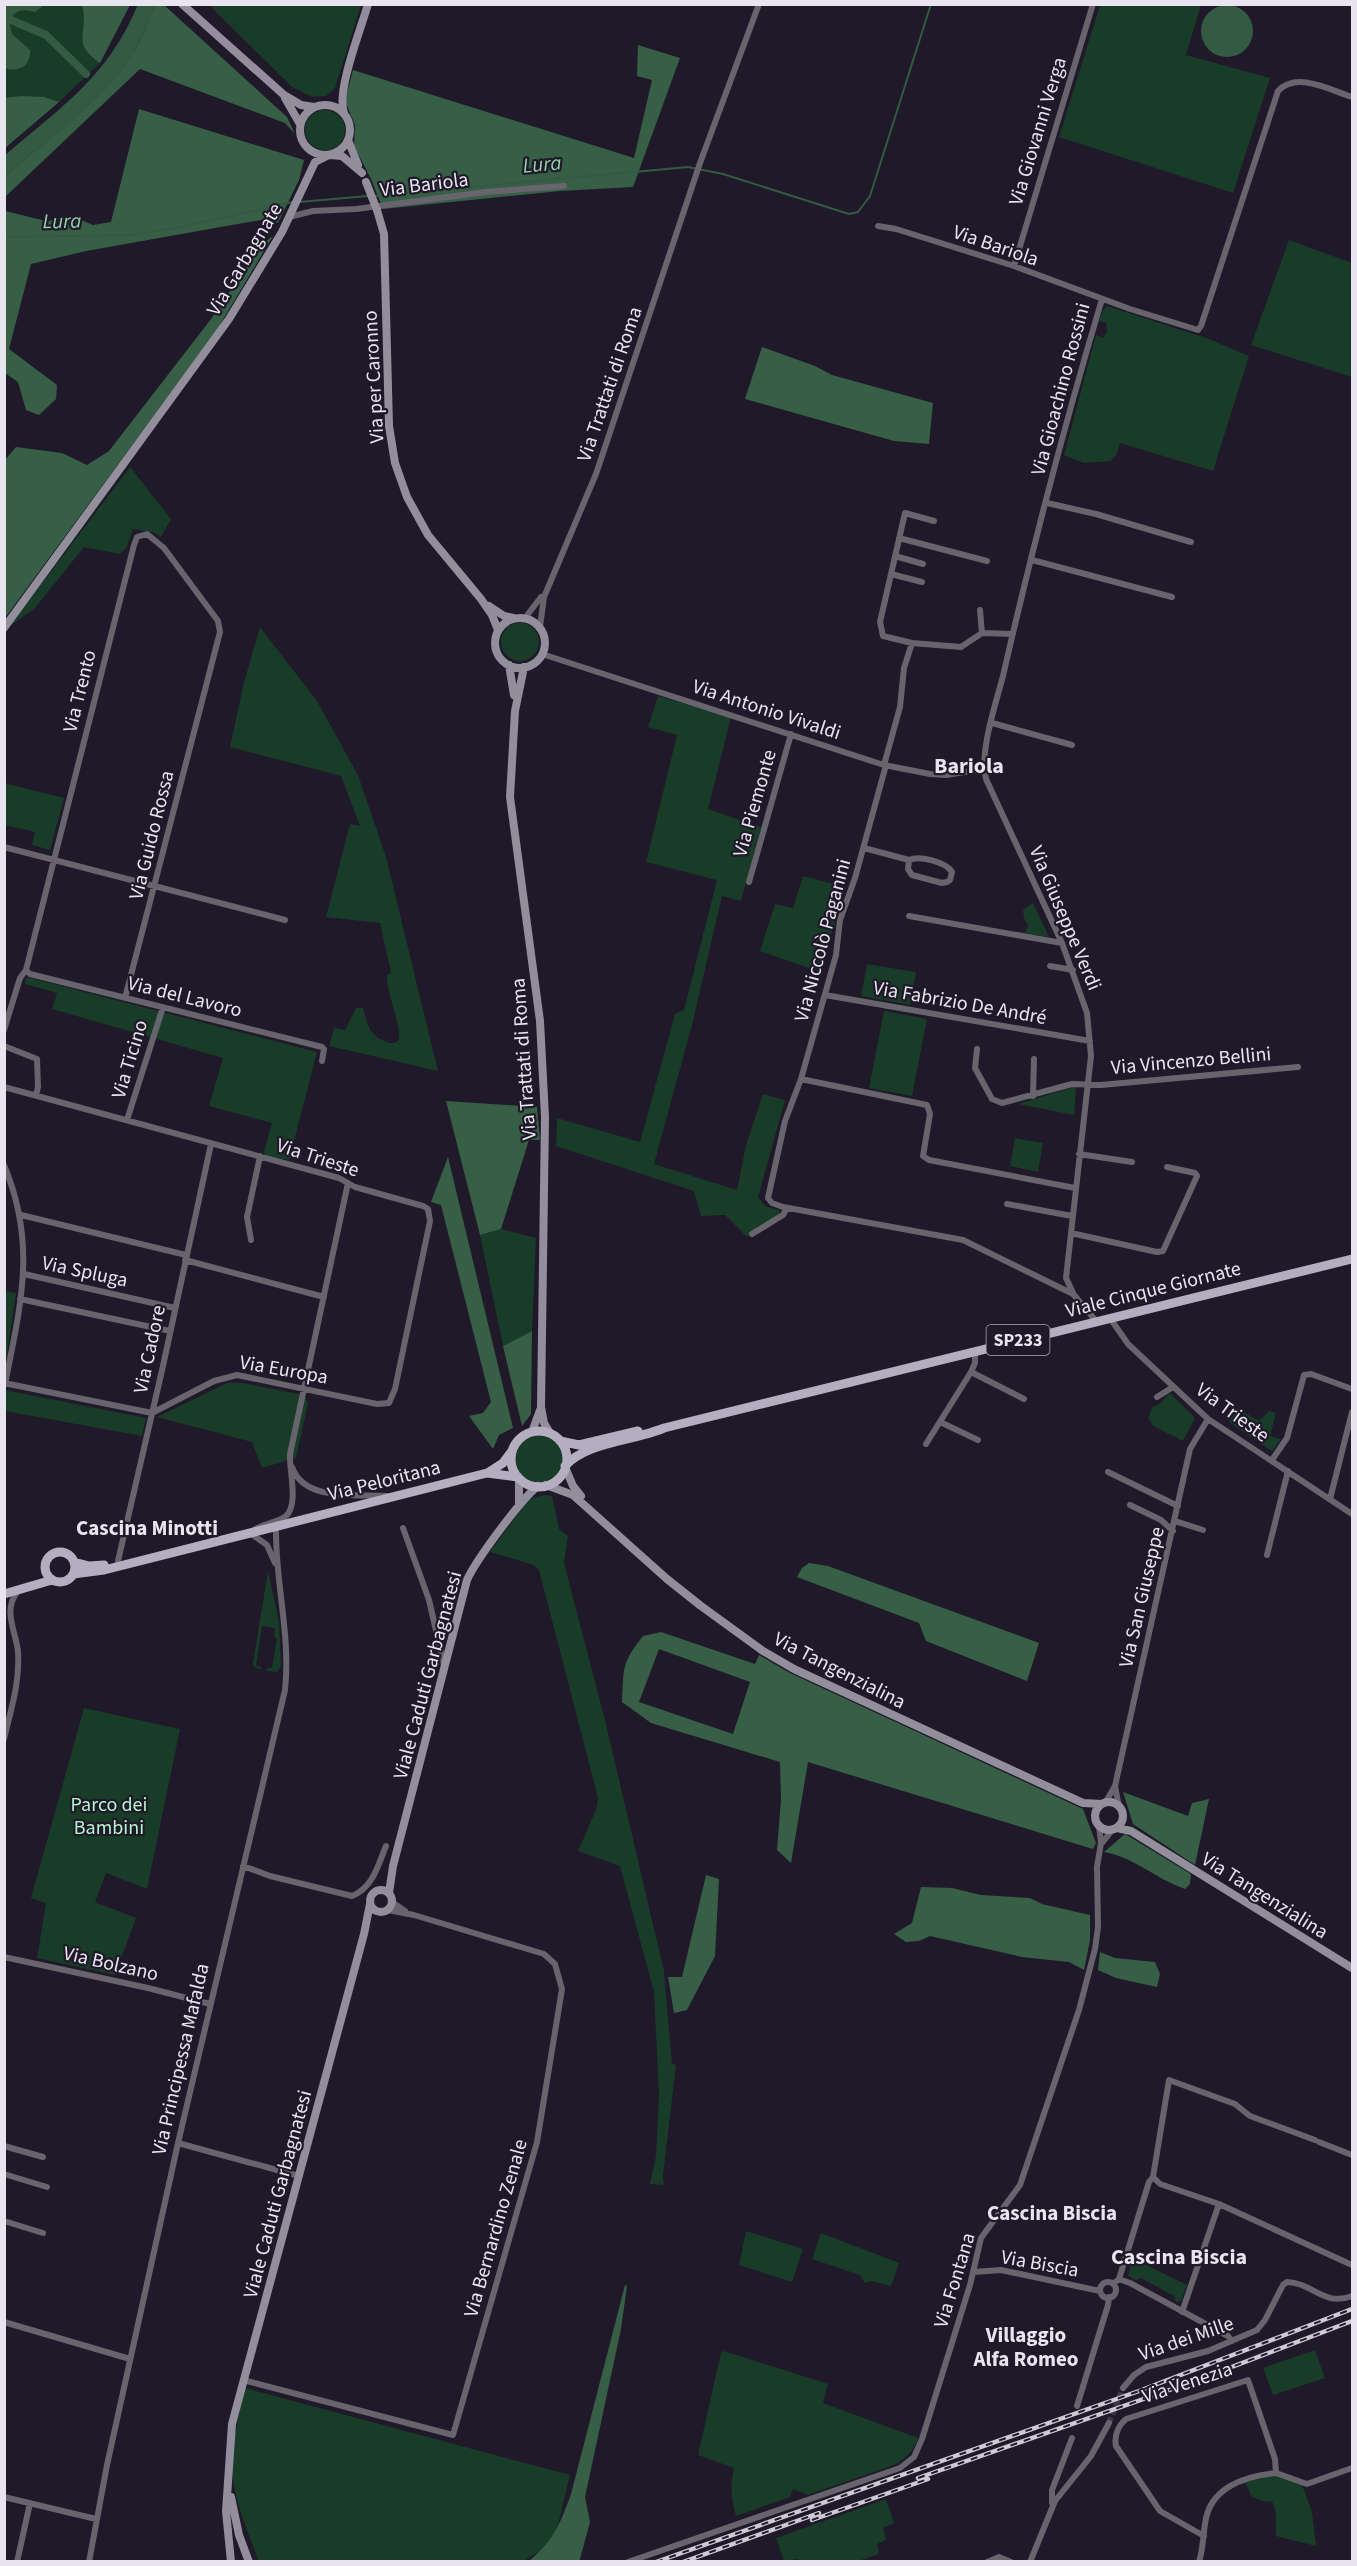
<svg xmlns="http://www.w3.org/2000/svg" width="1357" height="2566" viewBox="0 0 1357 2566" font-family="'Source Sans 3',sans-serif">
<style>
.green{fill:#183c27}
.forest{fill:#375f46;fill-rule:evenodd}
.water{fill:#335a42}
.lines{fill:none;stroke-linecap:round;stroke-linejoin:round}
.stream{stroke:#335a42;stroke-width:2}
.canal{stroke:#335a42;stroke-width:8}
.street-tunnel{stroke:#3d3847;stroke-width:6;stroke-dasharray:6 3;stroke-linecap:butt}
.street{stroke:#68646d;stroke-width:6}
.secondary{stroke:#938e9c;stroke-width:8}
.primary{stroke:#b4aec0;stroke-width:9}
.rail-casing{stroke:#cecad5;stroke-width:4.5}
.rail{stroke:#1f1929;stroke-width:2;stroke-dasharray:7;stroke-linecap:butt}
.secondary-bridge{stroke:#938e9c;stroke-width:8}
.labels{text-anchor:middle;stroke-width:4.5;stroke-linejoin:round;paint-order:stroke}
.shield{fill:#1f1929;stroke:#aca8b4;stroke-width:1.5}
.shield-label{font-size:18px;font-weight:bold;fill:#e9e5f0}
.street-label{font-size:20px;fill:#e9e5f0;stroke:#1f1929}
.park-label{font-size:20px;fill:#b3f6cb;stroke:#1f1929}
.water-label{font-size:21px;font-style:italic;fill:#90d3a9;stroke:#1f1929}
.neighbourhood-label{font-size:21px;font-weight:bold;fill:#e9e5f0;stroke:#1f1929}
.quarter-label{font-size:22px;font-weight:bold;fill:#e9e5f0;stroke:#1f1929}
</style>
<rect width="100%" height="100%" fill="#1f1929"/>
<path class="green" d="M213 4 361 5 335 88 326 96 312 97 292 87 212 8Z
M5 5H130L100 63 59 102 5 148Z
M1100 5H1201L1186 55 1270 78 1233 193 1059 137Z
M305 130a20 20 0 1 1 40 0a20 20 0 1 1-40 0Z
M1289 240 1352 263V377L1251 345Z
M1107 306 1209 339 1249 356 1213 471 1120 443 1116 456 1113 457 1111 461 1084 463 1064 455 1096 335 1103 338 1107 332 1106 323 1099 321 1103 310Z
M130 467 171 519 161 537 153 532 133 529 127 547 120 554 84 547 35 608 10 626Z
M501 642a19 19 0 1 1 38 0a19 19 0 1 1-38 0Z
M260 627 317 701 358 775 386 857 438 1071 329 1046 334 1028 345 1030 356 1008H363C368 1024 368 1034 384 1041 390 1044 392 1044 398 1041 404 1031 386 994 387 975L391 973 380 923 326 917 350 824 360 826 341 776 230 747 244 682Z
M658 696 731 717 708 809 761 827 741 901 722 896 692 1025 654 1164 737 1190 746 1145 763 1094 785 1100 758 1197 765 1206 779 1210 780 1214 747 1237 725 1215 701 1216 694 1191 556 1146 557 1118 640 1142 675 1014 684 1010 717 880 646 862 677 735 648 727Z
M4 783 64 798 50 850 32 845 35 832 5 825Z
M803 876 845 887 820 972 760 951 775 904 793 908Z
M1033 903 1049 937 1025 933 1028 925 1024 918 1023 910Z
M867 964 916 972 910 1005 861 996Z
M26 977 317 1052 289 1160 263 1155 272 1123 209 1106 223 1058 52 1009 57 993 25 984Z
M884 1011 927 1019 912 1096 869 1088Z
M1074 1087 1076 1090 1074 1115 1018 1104Z
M1015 1138 1043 1143 1038 1172 1010 1166Z
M501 1229 536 1238 532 1331 503 1346 480 1235Z
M5 1291 16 1293 5 1368 4 1291Z
M227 1383H243L304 1395 308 1403 296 1458 262 1468 252 1442 157 1417Z
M5 1390 146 1418 142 1436 5 1411Z
M1170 1393 1195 1418 1183 1441 1153 1426 1148 1418 1153 1406H1157Z
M1237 1408 1259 1421 1269 1411 1276 1413 1270 1436 1281 1439 1272 1451 1229 1422Z
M513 1458a25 25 0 1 1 50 0a25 25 0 1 1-50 0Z
M545 1495 552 1496 559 1529 568 1536 564 1563 605 1720 664 1971 672 2064 676 2065 663 2176 664 2185 650 2184 656 2156 659 2095 654 1992 620 1866 578 1851 596 1810 598 1798 539 1570 534 1565 490 1552 526 1503 532 1498Z
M268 1571 279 1622 281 1666 277 1672 267 1671V1668H272L277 1638 274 1637 275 1628 262 1626 256 1666 261 1667V1670L254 1667 253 1663Z
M84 1708 180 1729 147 1889 106 1873 95 1902 136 1918 115 1975 37 1958 46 1903 31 1898Z
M746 2231 803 2249 792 2282 739 2265Z
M821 2233 899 2263 891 2286 871 2281 865 2283 860 2275 812 2259Z
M1132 2258 1187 2285 1181 2301 1176 2302 1174 2296 1141 2278 1136 2280 1128 2276Z
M1315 2350 1325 2378 1273 2395 1263 2368Z
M724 2351 828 2384 823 2403 918 2438C914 2451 905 2459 894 2465L808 2495 793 2489 790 2497 736 2516C731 2499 730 2485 734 2468L698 2455 721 2353Z
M245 2388 570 2475 557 2529 547 2546 524 2561 259 2562C248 2532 233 2499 232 2467 232 2440 239 2414 245 2388Z
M1272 2474 1302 2485 1312 2512 1316 2546 1276 2536V2513L1272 2501 1266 2502 1252 2497 1245 2482Z
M886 2499 894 2523 883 2528 886 2540 877 2544 879 2554 858 2561 800 2562 798 2559 784 2561 776 2538Z"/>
<path class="forest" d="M82 5H130L100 63C69 41 90 34 82 5Z
M155 5H164L287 117 295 134 285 123 140 69 5 197V176C47 140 98 105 129 59 141 42 147 23 155 5Z
M638 45 680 58 633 187 560 191 383 209 371 179 354 146 355 125 345 101 353 70 634 158 652 80 637 76Z
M21 96 44 97 59 102 5 148V98Z
M139 109 304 160 299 180 278 223 266 219 86 251 31 264 9 349 57 385 56 399 39 415 26 410 18 382 5 373V211L46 221 74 217 93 225 111 222Z
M273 236 218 328 5 618V460L16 447 62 453 87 465 109 451 211 319 263 243Z
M762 347 815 366 832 375 933 403 929 444 894 441 745 399Z
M446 1101 537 1107 540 1140H529L501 1229 480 1235Z
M448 1157 513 1428 499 1435 493 1449 469 1416 483 1413 491 1402 441 1205 431 1202Z
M532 1331 531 1414 522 1426 503 1346Z
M809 1563 828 1566 1039 1643 1027 1681 926 1641 919 1623 797 1577 802 1568Z
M661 1632 755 1664 759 1655 790 1673 1083 1809 1096 1843 1093 1849 808 1762 791 1863 777 1850 781 1800 780 1762 651 1723 622 1702C624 1667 621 1664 643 1636ZM659 1649 750 1682 733 1734 639 1702Z
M1123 1792 1188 1816 1192 1803 1209 1799 1195 1865 1133 1824Z
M1125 1834 1191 1874 1190 1884 1185 1889C1154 1878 1136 1858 1104 1852Z
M706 1875 719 1879 715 1956 687 2010 674 2013 668 1977H682Z
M921 1887 952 1888 981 1895 1030 1898 1042 1904 1090 1915V1940L1084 1970 1069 1962 1022 1957 930 1936 919 1941 906 1942 894 1934 912 1923Z
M1100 1952 1115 1958 1155 1962 1160 1974 1157 1987 1116 1978 1098 1970Z
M625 2285 627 2286 621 2329 585 2497 590 2522 580 2559 578 2562 529 2561C554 2540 560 2524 571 2494Z"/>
<path class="water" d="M138 4 155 5C147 25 139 45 127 63 95 108 46 141 5 176V155C61 107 109 76 138 4Z
M1201 31a26 26 0 1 1 52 0a26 26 0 1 1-52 0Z
M4 5H44L35 12C22 9 15 9 9 22L12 34 30 50C31 66 19 73 5 68Z"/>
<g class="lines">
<path class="stream" d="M374 196 688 167 723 174 849 214 858 212 870 196 931 4
M299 202 368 196
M4 237 131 235 177 228 293 202"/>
<path class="canal" d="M4 17 46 35 86 74"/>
<path class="street-tunnel" d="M1109 2423 1123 2388"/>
<path class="street" d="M289 217 313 211 356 209 486 192 564 186
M878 226 896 229 1014 266 1130 309 1198 330 1201 326 1278 91C1297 71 1330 90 1352 97
M1014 266 1093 4
M1047 503 1096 514 1191 542
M934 521 905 513 880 622 883 636 912 643 961 647 982 633 1012 634
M899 538 987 561
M895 556 923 564
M1032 560 1172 597
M891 574 922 582
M980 610 982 633
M525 618 541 597
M540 627 544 597 596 474 700 163 759 4
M542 654 884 765 930 774 946 775 984 769
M992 723 1072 745
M884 765 900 707 904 668 912 643
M886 765 855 878 840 920 836 955 801 1079 785 1121 768 1198 772 1203 783 1207 963 1240 1073 1294
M4 847 285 920
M864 848 909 860C919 855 946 862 952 872L950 880 947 882 942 883 912 875 908 869 909 860
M749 882 791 734
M909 916 1062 943
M1050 966 1073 970
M26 970 30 974 322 1047 324 1049 322 1061
M825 995 1090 1041
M4 1030 20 978 26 970 134 545 137 537 147 534 164 548 218 621 220 632 125 998
M4 1046 37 1059 38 1087 36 1095
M977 1049 975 1068 992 1099 1002 1103 1072 1084 1101 1085 1298 1067
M801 1079 927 1105 930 1114 923 1156 929 1160 1075 1188
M4 1087 339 1178 355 1187 423 1206 428 1209 430 1221 395 1389 389 1403 377 1404 237 1375 214 1381 152 1413 4 1383
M1033 1096 1034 1059
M127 1120 163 1007
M1079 1154 1132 1162
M4 1165C37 1244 21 1303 5 1384
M1007 1204 1072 1216
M21 1215 186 1255
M1071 1233 1157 1252 1163 1251 1197 1176 1195 1173 1167 1167
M752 1234 783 1215 787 1208
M251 1240 247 1217 260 1156
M185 1260 324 1297
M24 1274 175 1308
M20 1299 170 1331
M1110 1318 1128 1344 1208 1419 1352 1514
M1096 1321 1074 1295 1066 1278 1091 1056 1087 1013 1062 943 986 779C979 752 996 703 1003 676 1032 549 1065 423 1102 299
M971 1372 1024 1399
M1157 1397 1173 1387
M940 1422 978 1440
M926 1444 971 1372 975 1363V1351
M1272 1460 1287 1438 1304 1375 1311 1374 1352 1389
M292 1467C304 1502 357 1494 387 1496
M1108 1472 1178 1506
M1330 1499 1352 1412
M1130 1505 1161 1520 1173 1531
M1175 1521 1203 1530
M403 1528 429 1600 444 1665
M254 1530C263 1523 277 1523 286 1516 299 1504 289 1471 290 1454L348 1183
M250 1533 267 1545 275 1563
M1267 1555 1288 1471
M118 1561 163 1366 211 1144
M4 1739C11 1710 20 1682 18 1652 16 1631 2 1610 18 1591
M1115 1786 1119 1807
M1105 1803 1115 1786 1190 1449 1208 1419
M1102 1843 1113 1829
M243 1866 270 1876 352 1896C373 1888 378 1865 386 1846
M392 1902 405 1911
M4 1957 148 1988 210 2004
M1315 2140 1250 2116 1235 2104 1169 2080 1153 2177 1160 2184 1219 2204 1352 2265
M1319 2142 1352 2155
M178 2143 299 2176
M4 2146 43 2157
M4 2174 47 2187
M4 2221 43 2233
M973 2272 1001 2270 1100 2291
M1119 2279 1149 2182 1153 2177
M1100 2290a8 8 0 1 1 16 0a8 8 0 1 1-16 0Z
M1113 2284 1119 2279 1130 2283 1228 2336 1232 2341
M1182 2312 1219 2204
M4 2322 130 2359
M243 2380 453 2435 537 2142 562 1989 555 1964 544 1954 414 1915 388 1910
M1123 2388 1134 2375 1146 2367 1208 2351 1257 2330 1265 2320 1283 2285 1287 2282C1313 2283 1324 2307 1352 2296
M1077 2406 1108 2305 1109 2297
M1276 2473 1307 2484 1352 2468
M4 2497 96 2519
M1052 2503V2490L1072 2438
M1204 2536 1160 2511 1116 2446C1114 2436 1118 2426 1126 2419L1248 2380 1275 2459 1276 2473
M17 2562 30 2503
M89 2562 107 2465 178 2143 285 1690C291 1635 275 1582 276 1528
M628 2562 900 2468 914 2457 922 2439 970 2285 981 2238 1020 2185 1079 2010 1095 1949 1098 1927 1097 1867 1101 1843 1099 1826
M987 2562 999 2557 1011 2562
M1030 2562 1055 2501 1091 2456 1109 2423
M1199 2562C1203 2549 1203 2537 1205 2524 1209 2488 1244 2476 1276 2473"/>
<path class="secondary" d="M182 4 284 95 301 105 314 107
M285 98 300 124
M300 130a25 25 0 1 1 50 0a25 25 0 1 1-50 0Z
M344 113C336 91 361 29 368 4
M348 140 358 165
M377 210 384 234 389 426 395 463 407 497 428 535 481 599 492 615 498 630
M489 606 504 616 514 618
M495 643a25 25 0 1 1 50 0a25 25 0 1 1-50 0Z
M4 628 229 319 282 232 315 162 329 155 342 156 362 173
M509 665 514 695
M524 667 515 711 510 797 540 1021 545 1117 541 1407 544 1423 550 1433
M532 1432 540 1410
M565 1467 573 1486 581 1496
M546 1485 573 1495 667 1579 701 1606 763 1651 794 1669 1083 1803 1102 1804
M519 1505V1478
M1095 1816a14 14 0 1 1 28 0a14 14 0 1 1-28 0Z
M1117 1828 1131 1831 1352 1968
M370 1901a11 11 0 1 1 22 0a11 11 0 1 1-22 0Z
M389 1893 393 1866 467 1580C476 1560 521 1499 538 1486
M231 2497 239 2535 249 2562
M231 2562 226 2511 232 2424 364 1934 370 1904"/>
<path class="primary" d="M511 1459a28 28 0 1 1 56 0a28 28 0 1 1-56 0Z
M560 1441 579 1445 638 1431
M565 1466C586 1442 634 1441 664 1428L1352 1259
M489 1472 503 1463 512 1451
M45 1567a15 15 0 1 1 30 0a15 15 0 1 1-30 0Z
M74 1562 89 1566 104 1565
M73 1574 104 1570 487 1473 518 1477
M4 1594 52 1580"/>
<defs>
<path id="rail" d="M918 2478 1195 2381 1352 2321
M812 2520 928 2479
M656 2562 1139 2391 1352 2309
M683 2562 819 2513"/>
</defs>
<use href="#rail" class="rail-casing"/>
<use href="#rail" class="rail"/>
<path class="secondary-bridge" d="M366 182 377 210"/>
</g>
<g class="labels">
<rect class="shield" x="986.5" y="1325" width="63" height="30" rx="4.5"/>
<g class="shield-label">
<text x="1018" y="1346">SP233</text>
</g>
<g class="street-label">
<text transform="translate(1037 131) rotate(-73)" y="7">Via Giovanni Verga</text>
<text transform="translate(424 184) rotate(-7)" y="7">Via Bariola</text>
<text transform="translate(996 245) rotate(19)" y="7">Via Bariola</text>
<text transform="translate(244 259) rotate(-59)" y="7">Via Garbagnate</text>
<text transform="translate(373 377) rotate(-93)" y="7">Via per Caronno</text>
<text transform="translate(609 384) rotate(-71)" y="7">Via Trattati di Roma</text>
<text transform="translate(1060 389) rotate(-75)" y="7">Via Gioachino Rossini</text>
<text transform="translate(79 691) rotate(-76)" y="7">Via Trento</text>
<text transform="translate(767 709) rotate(18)" y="7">Via Antonio Vivaldi</text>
<text transform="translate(754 803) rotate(-74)" y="7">Via Piemonte</text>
<text transform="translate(151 835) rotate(-76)" y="7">Via Guido Rossa</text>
<text transform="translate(1066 918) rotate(67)" y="7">Via Giuseppe Verdi</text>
<text transform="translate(822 940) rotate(-75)" y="7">Via Niccolò Paganini</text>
<text transform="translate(185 996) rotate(14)" y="7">Via del Lavoro</text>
<text transform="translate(960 1002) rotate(10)" y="7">Via Fabrizio De André</text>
<text transform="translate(129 1059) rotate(-73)" y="7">Via Ticino</text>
<text transform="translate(523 1059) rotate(-94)" y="7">Via Trattati di Roma</text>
<text transform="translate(1191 1060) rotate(-5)" y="7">Via Vincenzo Bellini</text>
<text transform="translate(318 1157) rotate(18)" y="7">Via Trieste</text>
<text transform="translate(85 1271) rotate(12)" y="7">Via Spluga</text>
<text transform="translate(1153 1289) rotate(-14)" y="7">Viale Cinque Giornate</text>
<text transform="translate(149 1349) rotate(-78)" y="7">Via Cadore</text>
<text transform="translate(284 1369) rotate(10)" y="7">Via Europa</text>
<text transform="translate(1233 1412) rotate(36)" y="7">Via Trieste</text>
<text transform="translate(384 1480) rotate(-14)" y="7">Via Peloritana</text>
<text transform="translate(1141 1597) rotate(-77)" y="7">Via San Giuseppe</text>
<text transform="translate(840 1670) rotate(27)" y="7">Via Tangenzialina</text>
<text transform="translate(427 1675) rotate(-75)" y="7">Viale Caduti Garbagnatesi</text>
<text transform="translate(1265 1895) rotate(32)" y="7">Via Tangenzialina</text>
<text transform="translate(111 1963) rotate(13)" y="7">Via Bolzano</text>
<text transform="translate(180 2059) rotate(-77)" y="7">Via Principessa Mafalda</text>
<text transform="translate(277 2194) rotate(-75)" y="7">Viale Caduti Garbagnatesi</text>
<text transform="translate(495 2228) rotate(-74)" y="7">Via Bernardino Zenale</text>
<text transform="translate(1040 2263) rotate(10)" y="7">Via Biscia</text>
<text transform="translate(954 2280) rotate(-73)" y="7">Via Fontana</text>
<text transform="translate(1186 2338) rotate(-19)" y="7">Via dei Mille</text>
<text transform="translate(1187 2382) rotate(-18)" y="7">Via Venezia</text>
</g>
<g class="park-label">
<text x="109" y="1811">Parco dei<tspan x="109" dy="23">Bambini</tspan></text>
</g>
<g class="water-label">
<text transform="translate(542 164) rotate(-5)" y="7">Lura</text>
<text transform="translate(62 221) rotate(-1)" y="7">Lura</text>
</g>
<g class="neighbourhood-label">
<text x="147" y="1535">Cascina Minotti</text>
<text x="1052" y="2220">Cascina Biscia</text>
<text x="1026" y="2342">Villaggio<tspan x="1026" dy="24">Alfa Romeo</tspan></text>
</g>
<g class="quarter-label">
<text x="969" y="773">Bariola</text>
<text x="1179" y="2264">Cascina Biscia</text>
</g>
</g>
<rect width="1357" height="2566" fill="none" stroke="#e9e5f0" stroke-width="12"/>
</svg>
